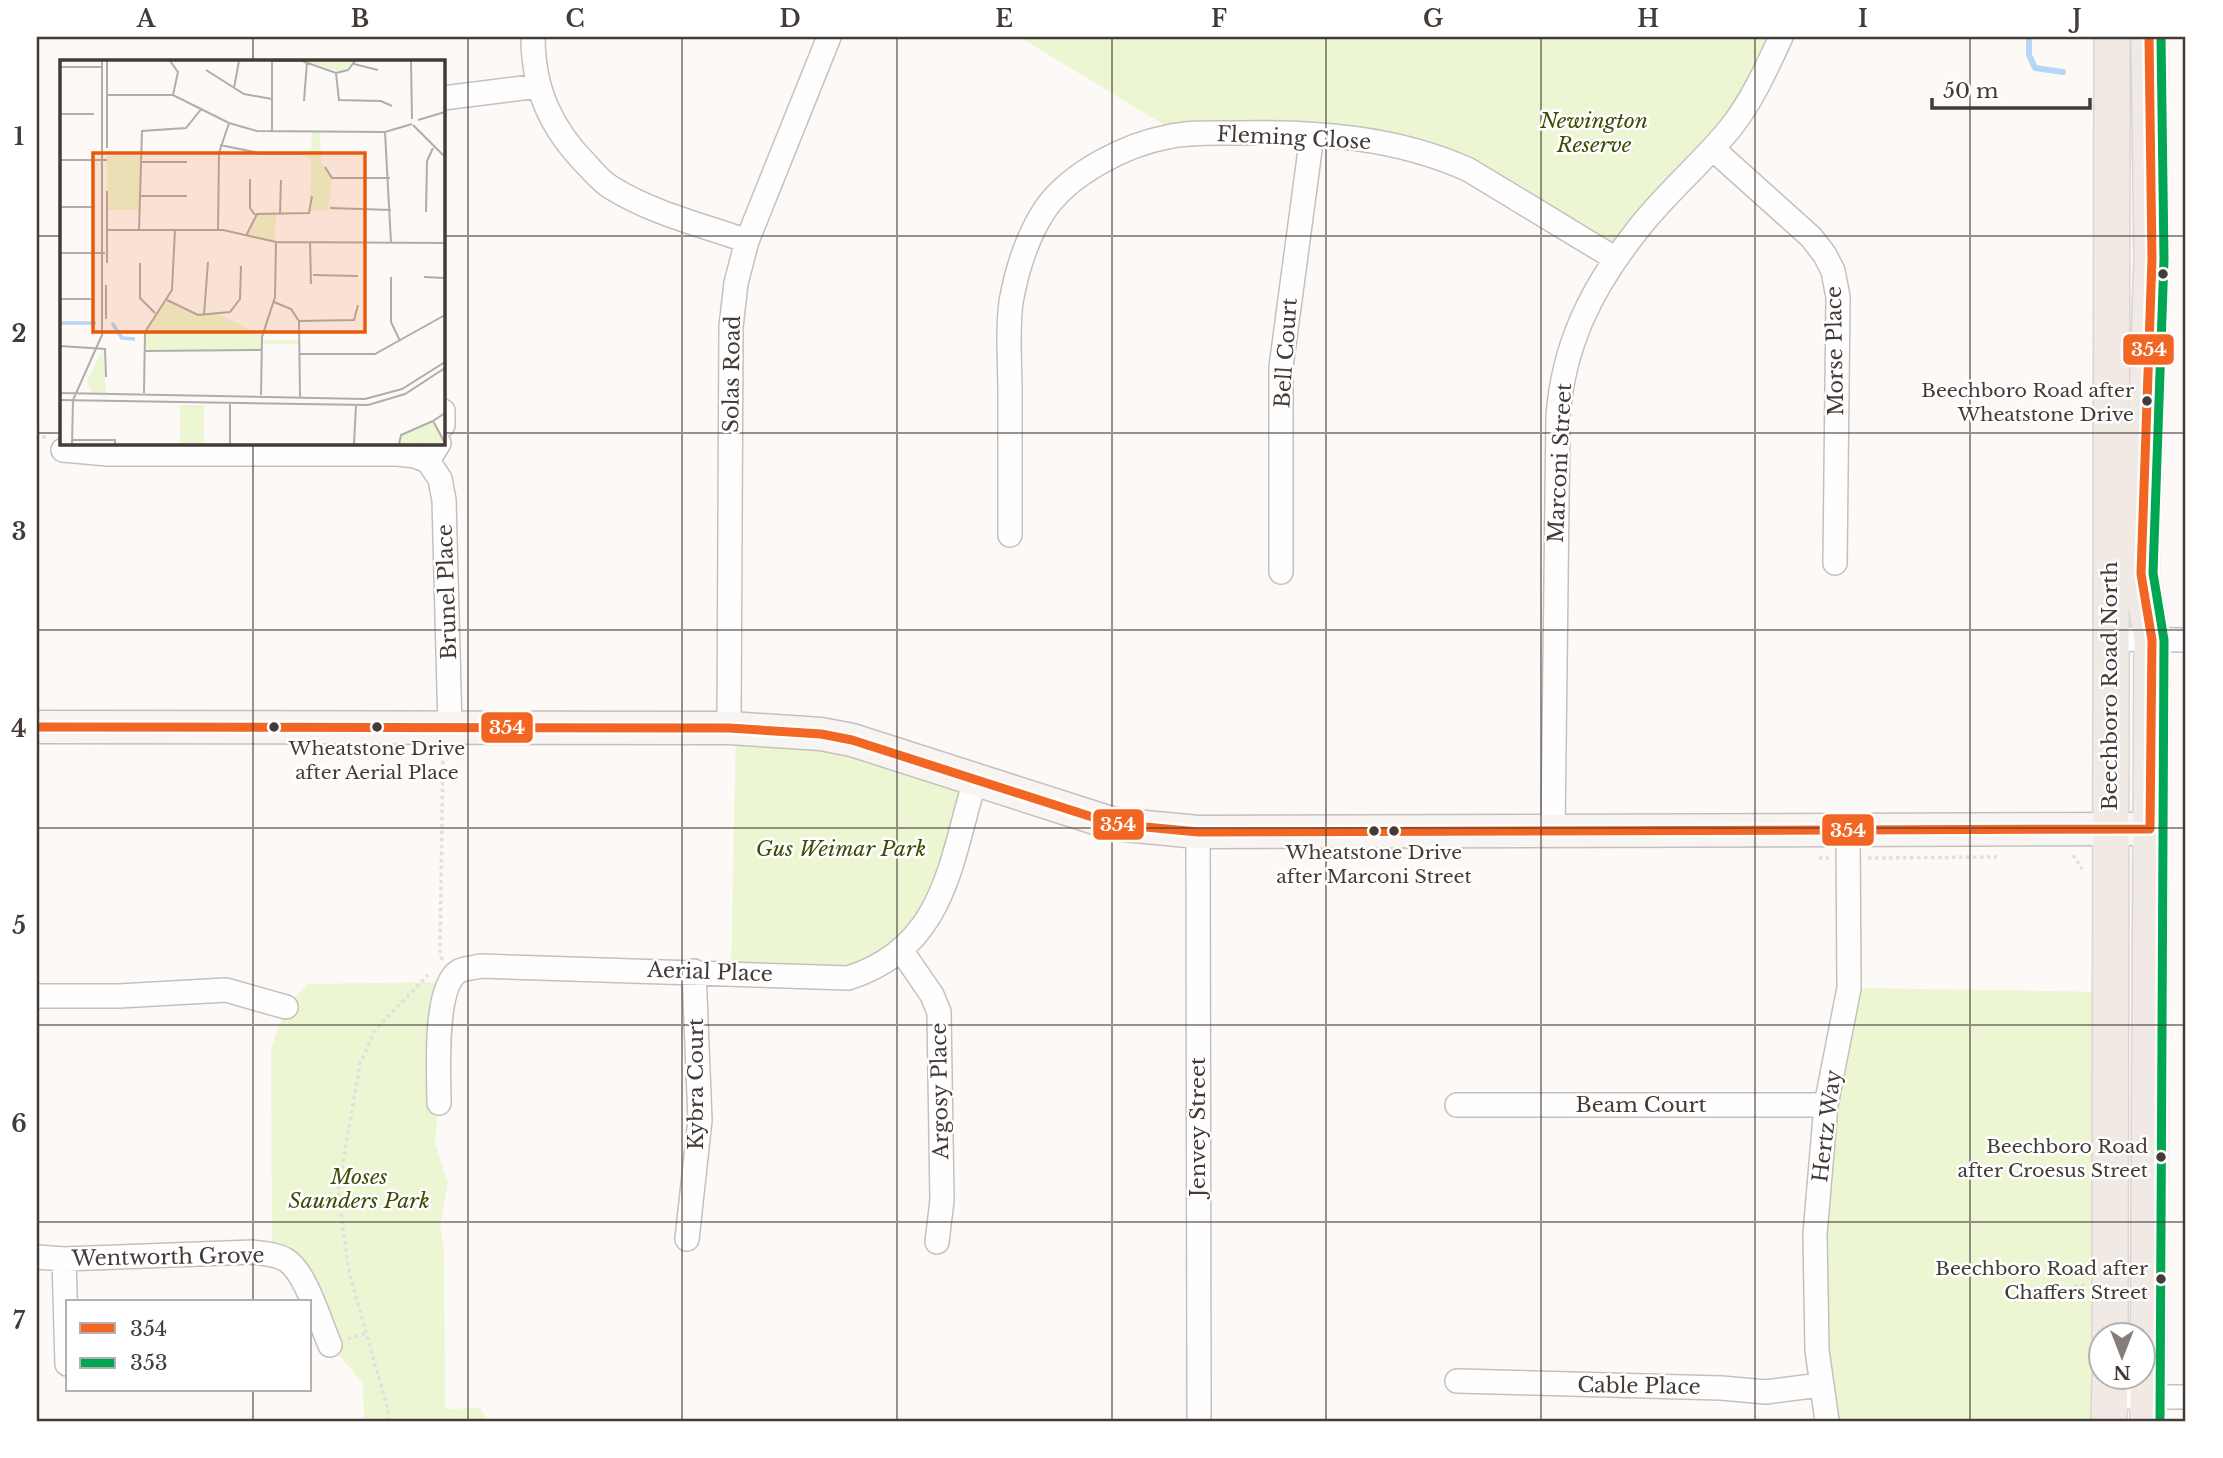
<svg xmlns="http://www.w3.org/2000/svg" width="2223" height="1458" viewBox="0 0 2223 1458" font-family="'Libre Baskerville',serif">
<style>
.green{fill:#edf6d3}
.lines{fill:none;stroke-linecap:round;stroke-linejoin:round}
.stream{stroke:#b5d6f6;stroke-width:6}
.street-casing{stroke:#c6c0bd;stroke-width:26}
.secondary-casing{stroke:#c6c0bd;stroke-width:35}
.primary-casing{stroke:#d9d5d4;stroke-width:38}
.path{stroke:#e2e0df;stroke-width:3.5;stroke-dasharray:3.5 3.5;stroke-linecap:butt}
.street{stroke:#fffefe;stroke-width:23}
.secondary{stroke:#f8f4f1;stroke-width:32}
.primary{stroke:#f1e9e3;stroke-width:35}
.bus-1-casing{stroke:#fff;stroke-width:14}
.bus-2-casing{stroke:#fff;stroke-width:14}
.bus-1{stroke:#f26522;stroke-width:9}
.bus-2{stroke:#00a651;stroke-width:9}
.grid{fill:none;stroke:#443a36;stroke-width:2;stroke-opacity:0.55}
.bus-dot{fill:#443a36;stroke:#fff;stroke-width:2.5}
.labels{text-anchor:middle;stroke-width:5;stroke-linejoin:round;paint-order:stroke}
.bus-label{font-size:19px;fill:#443a36;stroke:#fff;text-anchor:end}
.park-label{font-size:21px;font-style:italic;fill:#3e4c04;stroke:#fff}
.street-label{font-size:21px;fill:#443a36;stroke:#fff}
.inset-river{fill:none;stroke:#b5d6f6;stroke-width:3.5}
.inset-road{fill:none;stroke:#b2adaa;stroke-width:2}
.view{fill:#e8590c;fill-opacity:0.15;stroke:#e8590c;stroke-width:3.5}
.inset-edge{fill:none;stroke:#443a36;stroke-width:3.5}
.line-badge{stroke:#fff;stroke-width:2.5}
.badge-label{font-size:19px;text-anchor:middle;font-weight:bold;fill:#fff}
.neatline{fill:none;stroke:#443a36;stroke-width:2.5}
.grid-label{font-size:23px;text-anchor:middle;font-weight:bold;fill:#443a36}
</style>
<rect width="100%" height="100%" fill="#fcf9f7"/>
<path class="green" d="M1019 37H1781L1767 68 1616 259 1410 148 1181 135Z
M736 728 975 780 940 898 867 972 731 973Z
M448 982 435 1143 448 1183 440 1227 444 1248 445 1409 480 1408 489 1421H364L363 1383 330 1345 299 1272 272 1254 271 1048 286 1007 307 984Z
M1849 988 2109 992 2100 1378 2109 1421H1827L1815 1312Z"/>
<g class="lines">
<path class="stream" d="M2029 37V55L2035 68 2063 72"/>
<defs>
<path id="street" d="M533 37C533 89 551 129 588 166 595 174 603 183 612 188 652 213 702 225 747 241
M443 98 538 86
M1713 149 1811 237 1825 255 1833 271 1838 297 1835 563
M443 411V425
M439 443 428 461 440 479 444 500 450 728
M63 450 108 454H398L415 456 428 461
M1010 535C1010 488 1010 440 1010 392 1010 363 1007 331 1011 302 1017 269 1027 236 1046 208 1071 173 1125 145 1167 137 1189 132 1213 133 1235 133 1314 131 1397 137 1469 170L1616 259
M1281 572V367L1312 135
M2109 639 2186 640
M729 728 731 327 736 283 747 241 829 37
M1553 831 1558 417C1563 346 1591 289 1635 233 1664 194 1702 164 1732 126 1753 99 1767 67 1781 37
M1198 832 1199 1421
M901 950 932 995 939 1012 942 1200 937 1242
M37 996H119L226 990 286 1007
M439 1103C439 1074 433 987 459 971 464 968 474 968 480 966L848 978C944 948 950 864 975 780
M1457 1105H1826
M687 1239 700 1120 694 971
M37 1257 64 1259 253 1252C265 1254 276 1254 286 1260 306 1272 320 1323 330 1345
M64 1259 67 1364
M1457 1381 1721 1388 1766 1392 1820 1385
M2110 1397H2186
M1827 1421 1817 1350 1815 1234 1826 1105 1849 988 1848 830"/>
<path id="secondary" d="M37 727 729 728 821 734 852 740 1114 824 1198 832 2150 829"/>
<path id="primary" d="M2110 1336 2112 37
M2109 1421 2110 1378
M2148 1421 2152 640 2141 574 2152 259 2149 37"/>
</defs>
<use href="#street" class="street-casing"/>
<use href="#secondary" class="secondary-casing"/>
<use href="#primary" class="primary-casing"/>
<path class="path" d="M37 432 47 439
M2073 855 2082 869
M1819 858H1829
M1868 858 1997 857
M442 960 440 949 443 754
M2074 1286 2085 1285
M348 1339 367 1333
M389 1421 388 1410 349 1272 338 1191 360 1064 375 1030 428 975"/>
<use href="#street" class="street"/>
<use href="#secondary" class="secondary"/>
<use href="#primary" class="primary"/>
<defs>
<path id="bus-1" d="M37 727 729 728 821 734 852 740 1114 824 1198 832 2150 829 2152 640 2141 574 2152 259 2149 37"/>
<path id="bus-2" d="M2160 1421 2164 640 2153 573 2164 259 2161 37"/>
</defs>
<use href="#bus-1" class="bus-1-casing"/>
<use href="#bus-2" class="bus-2-casing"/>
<use href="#bus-1" class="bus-1"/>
<use href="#bus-2" class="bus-2"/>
</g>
<path class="grid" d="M253 37V61M468 37V1421M682 37V1421M897 37V1421M1112 37V1421M1326 37V1421M1541 37V1421M1755 37V1421M1970 37V1421M37 236H61M443 236H2186M37 433H61M443 433H2186M253 443V1302M37 630H2186M37 828H2186M37 1025H2186M37 1222H2186M253 1390V1421"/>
<g class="bus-dot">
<circle cx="2163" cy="274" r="6"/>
<circle cx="2147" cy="401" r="6"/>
<circle cx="274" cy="727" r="6"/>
<circle cx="377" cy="727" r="6"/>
<circle cx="1374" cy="831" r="6"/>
<circle cx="1394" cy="831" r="6"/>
<circle cx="2161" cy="1157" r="6"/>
<circle cx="2161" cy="1279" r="6"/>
</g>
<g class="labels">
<g class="bus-label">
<text x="2134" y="397">Beechboro Road after<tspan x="2134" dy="24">Wheatstone Drive</tspan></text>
<text x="377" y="755" text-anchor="middle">Wheatstone Drive<tspan x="377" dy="24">after Aerial Place</tspan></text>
<text x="1374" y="859" text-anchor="middle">Wheatstone Drive<tspan x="1374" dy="24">after Marconi Street</tspan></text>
<text x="2148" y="1153">Beechboro Road<tspan x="2148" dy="24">after Croesus Street</tspan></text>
<text x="2148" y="1275">Beechboro Road after<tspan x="2148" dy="24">Chaffers Street</tspan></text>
</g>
<g class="park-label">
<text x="1594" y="128">Newington<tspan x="1594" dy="24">Reserve</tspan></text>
<text x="841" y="856">Gus Weimar Park</text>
<text x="359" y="1184">Moses<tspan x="359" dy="24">Saunders Park</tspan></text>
</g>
<g class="street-label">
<text transform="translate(1294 138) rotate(3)" y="7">Fleming Close</text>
<text transform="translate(1835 351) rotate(-91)" y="7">Morse Place</text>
<text transform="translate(1286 353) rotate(-86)" y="7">Bell Court</text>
<text transform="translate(732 374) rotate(-89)" y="7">Solas Road</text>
<text transform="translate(1560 463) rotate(-87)" y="7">Marconi Street</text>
<text transform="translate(447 592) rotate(-92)" y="7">Brunel Place</text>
<text transform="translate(2110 686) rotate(-90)" y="7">Beechboro Road North</text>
<text transform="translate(710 972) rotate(2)" y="7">Aerial Place</text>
<text transform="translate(696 1084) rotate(-90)" y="7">Kybra Court</text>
<text transform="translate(940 1091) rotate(-91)" y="7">Argosy Place</text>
<text x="1641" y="1112">Beam Court</text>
<text transform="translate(1827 1126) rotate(-83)" y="7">Hertz Way</text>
<text transform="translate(1198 1127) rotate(-90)" y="7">Jenvey Street</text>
<text transform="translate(168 1257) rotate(-1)" y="7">Wentworth Grove</text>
<text transform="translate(1639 1386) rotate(1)" y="7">Cable Place</text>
</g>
</g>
<g transform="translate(60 60)">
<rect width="385" height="385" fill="#fcf9f7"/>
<path d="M212 1H295L282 12 247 2ZM252 72H260L261 102 272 118 268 151H250L251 99 240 94 251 89ZM47 96H81L79 150H47ZM216 152 215 182 186 176 197 154ZM107 240 125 251 160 255 202 275V280H240V284H202L201 290 84 291 85 272ZM43 288 46 333H31L27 321ZM120 345H144V384H120ZM373 361 385 384H339L340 376Z" fill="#edf6d3"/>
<path class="inset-river" d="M0 263H36M52 263 62 278 75 279"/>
<path class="inset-road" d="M110 1 118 12 113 35M212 1H242L276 13 288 10 295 1M351 1 352 59M294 4 318 10M0 7H42M146 10 184 34 212 39M276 13 279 40 321 41 332 46M174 28 179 1M48 35H113L169 63 197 71 325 72 352 64M244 41 247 2M0 54H34M358 60 385 52M353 65 385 97M212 72V1M325 72 331 183M160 85 204 94H240M47 88V1M0 100H47M82 102H127M265 107 272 118H330M190 119V148L195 155M81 136H127M0 147H35M270 148 331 150M366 152 367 101 373 88M220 153 221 120M46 170H163L216 182 385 183M79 170 82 71 126 68 142 48M158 170 159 93 169 63M186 176 197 154 249 153 252 136M250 182 251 224M0 193H45M47 203V131M80 203V238L95 253M253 215 298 216M331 217V262L340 281M364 217 385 218M0 239H31M107 240 138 255 170 252 180 239 181 206M214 242 231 249 239 261 240 337M144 255 148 202M46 259V225M239 261 294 260 298 245M0 286 45 289 46 317M84 291 201 290M240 294H315L385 255M0 333 305 339 342 329 385 302M84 333 85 272 112 230 115 170M201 335 202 277 215 237 216 182M0 340 308 345 345 334 385 308M385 353 373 361 385 383M12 380H55V384M12 384 13 340 42 275V1M170 384V342M294 384 296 345M339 384 341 375 373 361"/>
<path class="view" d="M33 93H305V272H33Z"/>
<rect width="385" height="385" class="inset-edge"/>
</g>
<g class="line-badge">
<rect x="2122" y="333" width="53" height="33" rx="7" fill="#f26522"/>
<rect x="480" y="711" width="54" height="33" rx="7" fill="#f26522"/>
<rect x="1092" y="808" width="53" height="33" rx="7" fill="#f26522"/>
<rect x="1821" y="813" width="54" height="34" rx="7" fill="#f26522"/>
</g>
<g class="badge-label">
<text x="2149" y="356">354</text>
<text x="507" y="734">354</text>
<text x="1118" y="831">354</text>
<text x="1848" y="837">354</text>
</g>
<rect width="2223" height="1458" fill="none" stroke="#ffffff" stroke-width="77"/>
<rect x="66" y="1300" width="245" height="91" fill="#ffffff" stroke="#b4b0af" stroke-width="2"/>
<rect x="80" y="1323" width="35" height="10" fill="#f26522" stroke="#b4b0af" stroke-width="2"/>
<text x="130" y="1336" font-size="21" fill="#443a36">354</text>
<rect x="80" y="1358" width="35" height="10" fill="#00a651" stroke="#b4b0af" stroke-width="2"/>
<text x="130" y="1370" font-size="21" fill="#443a36">353</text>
<g transform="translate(2122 1356) rotate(180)"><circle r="33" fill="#ffffff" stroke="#b4b0af" stroke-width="2"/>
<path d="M0-5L12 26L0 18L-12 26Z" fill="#847d7a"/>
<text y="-10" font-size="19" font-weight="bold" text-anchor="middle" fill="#443a36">N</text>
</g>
<path d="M1932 98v10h158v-10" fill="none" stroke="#443a36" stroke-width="3.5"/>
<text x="1943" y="98" font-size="21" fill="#443a36" stroke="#ffffff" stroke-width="5" paint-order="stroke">50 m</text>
<rect x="38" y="38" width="2146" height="1382" class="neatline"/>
<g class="grid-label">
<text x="146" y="27">A</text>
<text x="360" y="27">B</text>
<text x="575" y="27">C</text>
<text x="790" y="27">D</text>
<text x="1004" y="27">E</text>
<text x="1219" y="27">F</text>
<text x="1433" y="27">G</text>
<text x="1648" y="27">H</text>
<text x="1863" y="27">I</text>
<text x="2077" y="27">J</text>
<text x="19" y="145">1</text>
<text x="19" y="342">2</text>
<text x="19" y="540">3</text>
<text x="19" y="737">4</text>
<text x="19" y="934">5</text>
<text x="19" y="1132">6</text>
<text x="19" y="1329">7</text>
</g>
</svg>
